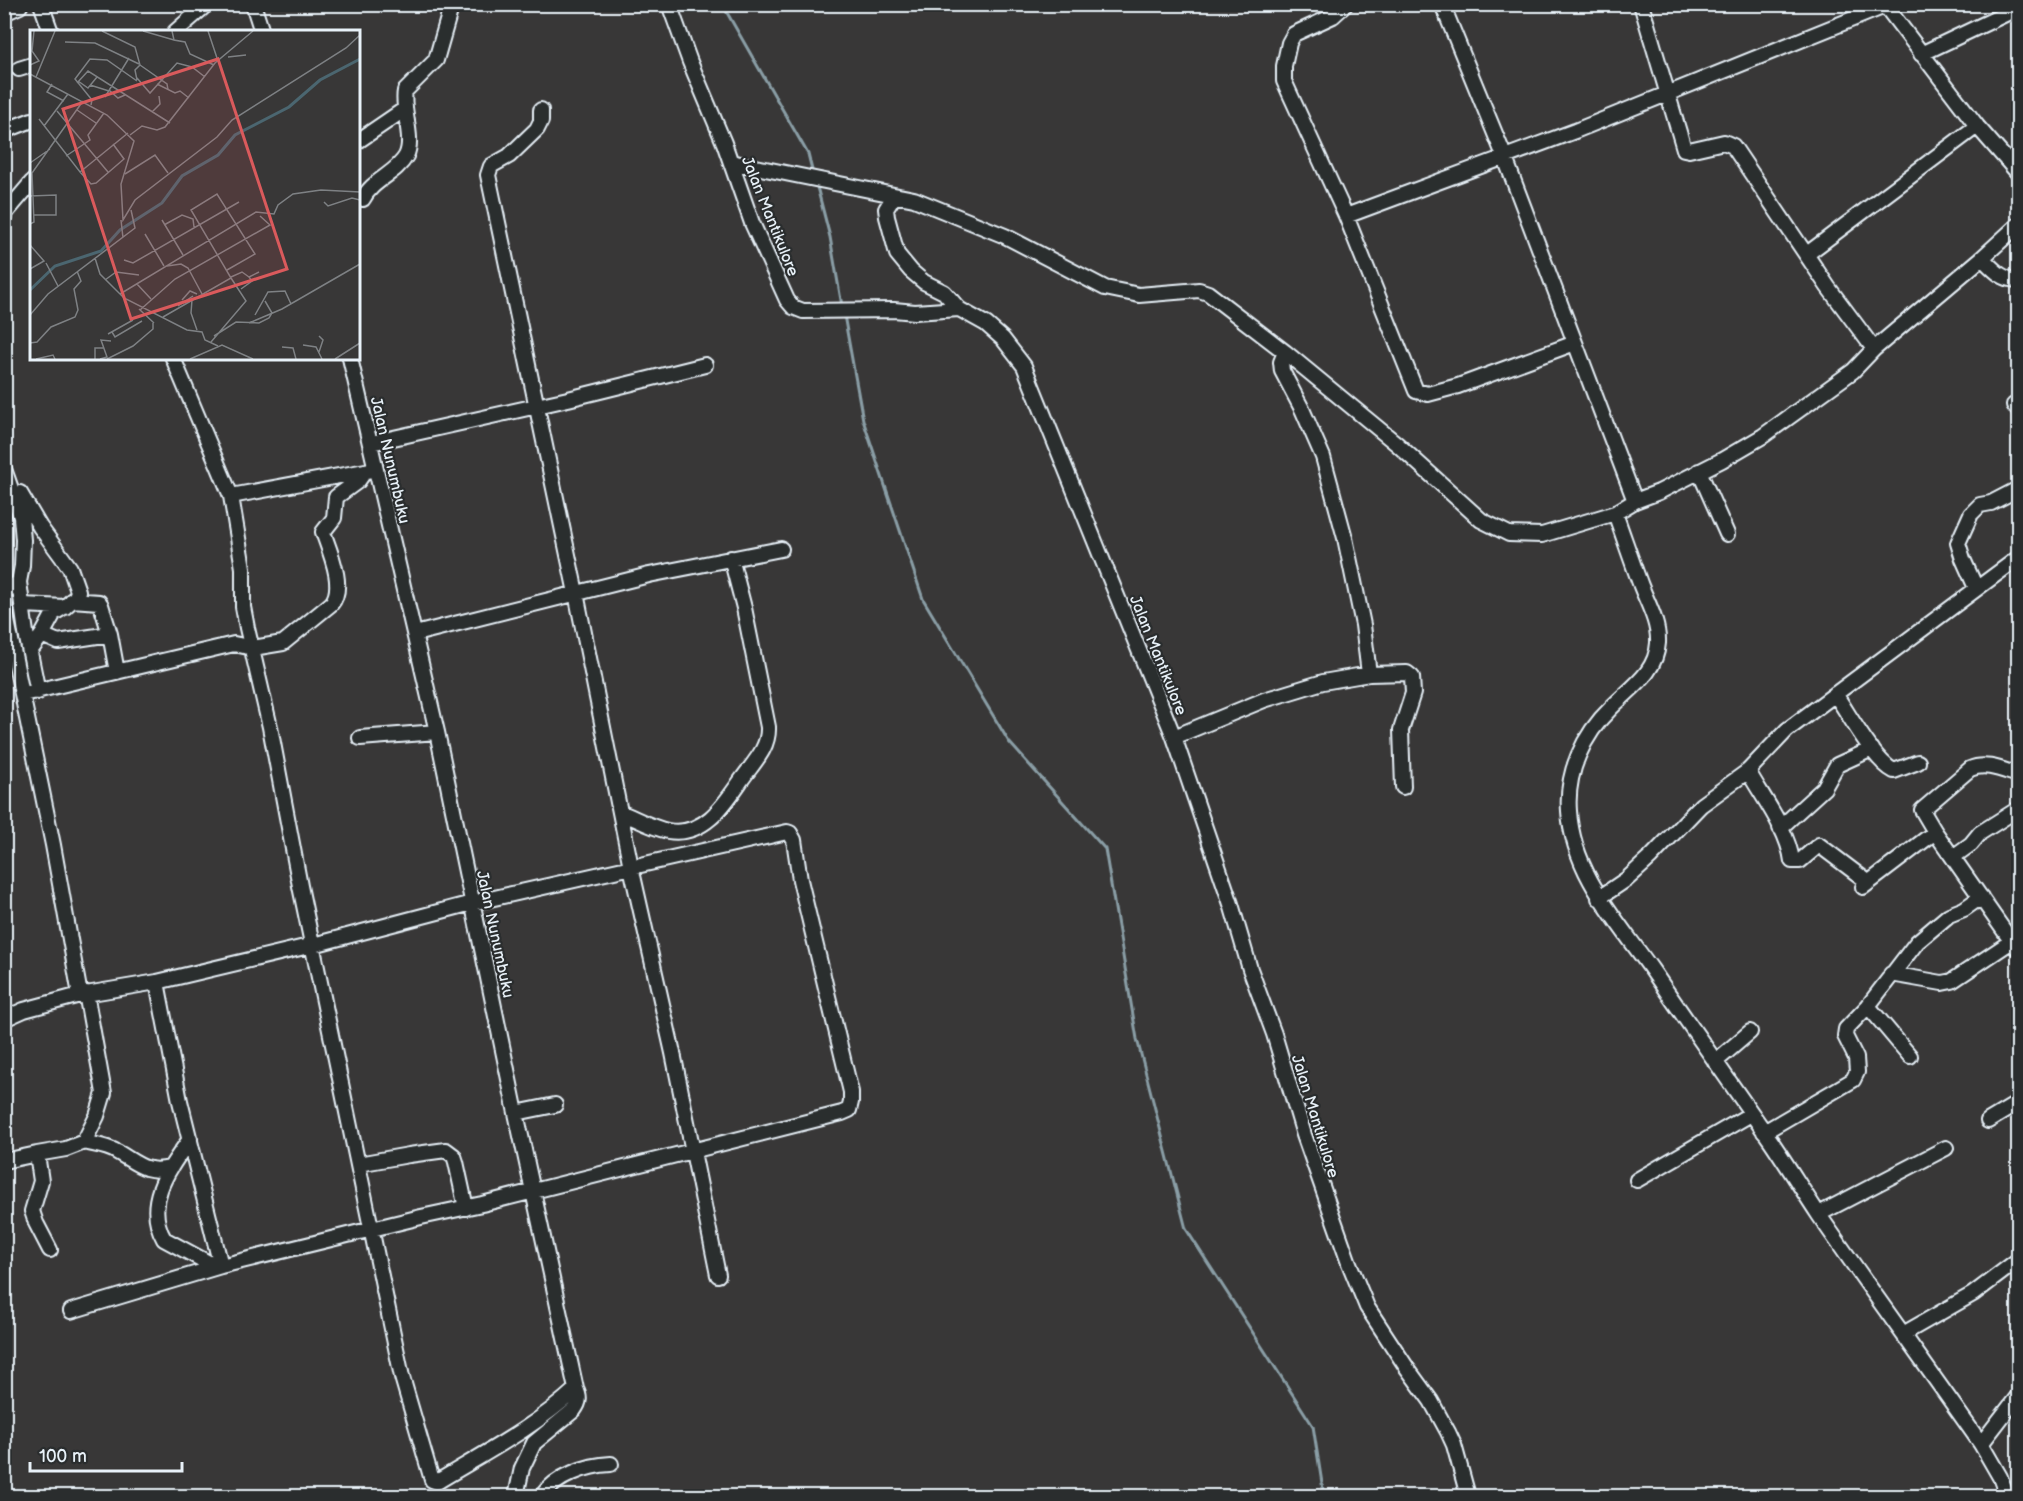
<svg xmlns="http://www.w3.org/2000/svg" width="2023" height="1501" viewBox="0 0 2023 1501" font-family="'Balsamiq Sans',sans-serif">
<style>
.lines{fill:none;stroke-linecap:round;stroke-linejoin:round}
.stream{stroke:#8a9ea6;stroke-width:3}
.minor-casing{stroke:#e8f1f8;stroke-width:18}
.minor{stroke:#2a2d2e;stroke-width:14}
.labels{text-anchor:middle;stroke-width:4.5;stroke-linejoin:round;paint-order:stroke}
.street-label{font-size:16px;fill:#e8f1f8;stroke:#2a2d2e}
.inset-river{fill:none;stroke:#4b6670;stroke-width:3}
.inset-road{fill:none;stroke:#7e8184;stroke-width:1.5}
.view{fill:#da5a5c;fill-opacity:0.15;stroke:#da5a5c;stroke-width:3}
.inset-edge{fill:none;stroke:#e8f1f8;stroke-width:3}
</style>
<rect width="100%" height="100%" fill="#383737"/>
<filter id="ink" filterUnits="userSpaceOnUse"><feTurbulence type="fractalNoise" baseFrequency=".0167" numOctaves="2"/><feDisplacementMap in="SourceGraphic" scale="12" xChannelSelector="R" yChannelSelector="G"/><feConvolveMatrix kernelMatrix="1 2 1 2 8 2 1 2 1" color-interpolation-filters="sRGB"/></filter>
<g filter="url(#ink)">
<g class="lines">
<path class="stream" d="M722 4 808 154 813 174
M816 183 830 237 842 306
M844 315 863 420 923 599 1009 742 1105 849 1137 1039 1186 1229 1313 1426 1324 1496"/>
<defs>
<path id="minor" d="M41 4 51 32
M253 4 262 32
M669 4 690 62 724 143 752 223 787 300 793 307 803 311 894 310 915 312 959 309 986 324 1003 339 1024 366 1174 737 1231 904 1250 969 1274 1034 1304 1135 1349 1263 1367 1307 1407 1368 1431 1401 1448 1432 1454 1445 1468 1496
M1346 4 1333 16 1294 34 1289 43 1284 66V81L1346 216 1416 391 1428 394 1458 386 1575 343
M1442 4 1505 158 1635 501
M1641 4 1684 149 1689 150 1724 142 1733 146 1828 287 1874 349
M1884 4 1977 126 2018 173
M4 13 20 6
M175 32 207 4
M1921 54 2018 8
M19 69 32 65
M541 110V121L537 129 509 156 491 166 488 175 576 593 631 867 673 1053 718 1275
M4 131 32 120
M358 141 405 109
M731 162 899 196
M363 199C372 180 396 174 406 156 415 138 401 109 405 91L436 60 452 4
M4 215 32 182
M1346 216 1575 131 1890 4
M1807 254 1977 126
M1982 258C1994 270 2002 280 2018 280
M959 309 944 292 924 282 911 271 897 254 887 217 886 209 893 198 899 196 914 199 1005 236 1105 288 1139 295 1199 290 1208 293 1285 352 1397 444 1481 520 1509 534 1542 535 1615 513 1635 501 1659 492 1722 460 1763 436 1853 371 1874 349 1982 258 2018 225
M173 358 231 496 243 568V607L247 628 270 727 300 886 402 1377 432 1480 437 1482C485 1453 535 1427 576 1389
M350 358 437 732 516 1113 576 1389C580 1397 580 1402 574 1410L534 1443 522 1468 516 1496
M2014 405 2018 410
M371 443 568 399 705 365
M4 469 21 517 23 540 22 566 19 582 26 633 38 692
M1699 471 1727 534
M20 493 40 527 70 568 78 591 76 597 67 605 54 613 42 635 30 651
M231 496 371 470
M1615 513C1624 538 1632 562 1641 586 1648 604 1659 623 1658 643 1656 674 1630 688 1611 708 1583 735 1566 773 1569 811 1573 874 1618 921 1652 970 1691 1027 1731 1084 1771 1141 1788 1166 1803 1191 1819 1215 1872 1292 1928 1368 1981 1444L2000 1477 2007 1496
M1976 588 1963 559 1958 543 1971 514 1980 505 1991 503 2018 489
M4 592 19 582
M72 600 99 602 101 605 110 634 117 672
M23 605 65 607
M4 606 53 845 80 995 157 982 313 945 472 903 787 832 790 833 794 840 800 880 851 1092V1102L849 1110 842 1113 482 1204 421 1217 221 1266 180 1101 157 982
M415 634 649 575 781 549
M42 635 58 642 110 634
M1369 674 1407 673 1412 677 1413 693 1401 730 1403 787
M23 694 234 644 253 648 283 643 331 604C346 588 330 552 323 532L334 518 336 497 358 481 365 471
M1835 694C1849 714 1874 761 1894 771L1918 762
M1174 737 1264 700 1323 682 1369 674 1363 625 1345 538 1323 457 1302 409 1282 371 1281 362 1285 352
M360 738 437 732
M1748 771C1763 798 1788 830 1792 861H1800L1819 845 1868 882
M2018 775C2002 770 1986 762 1970 769L1922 810 1935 832 2012 942 2018 949
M620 812C635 818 652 828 668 831 704 837 724 805 742 779 754 762 769 748 768 727L744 608 731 558
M1780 828 1824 788 1837 765 1872 749
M1953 857 1971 844 1980 833 2018 809
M1863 887 1935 832
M1599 898 1627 879 1651 857 1701 805 1748 771 1787 730 2018 558
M1891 974 1942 983 1952 981 2018 937
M1868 1006 1910 1056
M4 1019 24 1010 80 995
M1715 1062 1750 1032
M516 1113 555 1105
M1988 1121 2018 1103
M1764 1132 1853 1080 1857 1072 1856 1058 1845 1036 1846 1029 1868 1006 1917 942 1949 915 1964 909 1981 897
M190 1139C169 1169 143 1202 164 1239L216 1267
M84 1142C95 1145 107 1146 117 1152 137 1163 145 1174 170 1168
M37 1154 66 1149 84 1142 97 1116 104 1093 86 993
M4 1161 37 1154 41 1181 32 1211 36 1223 50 1250
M358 1164 409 1155 446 1150 454 1156 456 1162 466 1208
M1637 1180 1751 1114
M1819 1214 1946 1148
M71 1311 221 1266
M1903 1334 1973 1294 2018 1260
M1981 1444 2018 1396
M542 1496C556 1476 587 1465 611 1464"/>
</defs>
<use href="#minor" class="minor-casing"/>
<use href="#minor" class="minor"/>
</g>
</g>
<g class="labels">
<g class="street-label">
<text transform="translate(771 216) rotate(68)" y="6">Jalan Mantikulore</text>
<text transform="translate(391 460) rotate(77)" y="6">Jalan Nunumbuku</text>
<text transform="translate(1159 655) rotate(68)" y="6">Jalan Mantikulore</text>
<text transform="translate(496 934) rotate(78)" y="6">Jalan Nunumbuku</text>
<text transform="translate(1316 1116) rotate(73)" y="6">Jalan Mantikulore</text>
</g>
</g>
<g transform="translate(30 30)">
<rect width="330" height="330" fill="#383737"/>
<path class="inset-river" d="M0 260 25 236 71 221 90 200 132 173 152 146 188 125 205 105 259 77 290 50 330 29"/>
<path class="inset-road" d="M72 1 105 17 110 35 105 40 107 50M113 1 144 10M142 1 144 10 155 12 160 24 184 35M178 1 188 31M35 12 65 13 109 34M198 27 216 25M0 35 9 31 2 21 4 1M110 35 137 54 138 60M0 44 77 85 104 111 91 154 93 190 105 170 187 107 202 90 316 18 330 5M6 47 25 1M107 48 120 63 147 33 162 37 175 47M48 51 58 58 67 47M47 53 58 41 140 93M22 54 17 62 34 71M127 54 145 63 150 61 159 68M60 55 79 61M79 60 88 68 95 65M75 67 99 28M61 75 62 70 45 49 60 29 77 30 107 51M47 80 66 93M27 81 78 142M122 82 130 74 129 66M9 89 50 142 98 103M14 96 38 64M100 105 112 96 127 100 135 97 185 33 223 1M36 126 60 110 58 105 74 83M0 133 20 119M50 142 61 154 66 153 94 129 83 114M95 144 125 125 138 143M0 166 26 165V185H4M294 172 298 176 322 168 330 170M91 190 93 208M132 190 153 225M0 194 4 192 2 143 53 71M134 195 152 185 163 189 164 197M115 204 134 236M0 215 14 231 0 239M65 228 70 244 94 268 157 300 172 302 175 310 188 316M94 230 103 233 209 172M16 233 28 256M137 236 151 234 158 238 172 264M201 247 212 242 219 247M75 250 86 242 109 245M107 254 121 269M211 259 222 251 219 247 229 242M90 264 226 182 244 184 248 175 263 164 291 160 330 162M152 270 160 261 167 264M162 270 161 283 167 300M148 276 163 266M109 279 124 293M110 280 145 249 240 195 230 186M0 285 18 264 105 198 101 180M225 285 238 262 255 261 261 274M133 287 201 248 161 180 187 164 225 224 197 240M219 293 252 279 330 234M82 302 85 307 112 291M78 304 103 290M184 306 206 292 229 293 239 288 242 283 235 271M289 306 293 310 289 322M181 312 216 271 201 248M0 313 7 312 21 297 45 287 48 280 44 259 51 251 47 241M273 315 286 317 292 329M252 317 263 318 266 329M6 329 23 325 25 329M65 329V318H74M70 329 77 327 71 310 81 311M77 329 103 316 123 299V293M160 329 192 315 223 329M305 329 330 313"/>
<path class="view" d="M188 29 257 239 101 289 33 79Z"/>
<rect width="330" height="330" class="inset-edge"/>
</g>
<rect width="2023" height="1501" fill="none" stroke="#2a2d2e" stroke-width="24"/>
<rect x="12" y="12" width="1999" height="1477" fill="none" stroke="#e8f1f8" stroke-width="2" filter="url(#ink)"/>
<path d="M30 1462v9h152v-9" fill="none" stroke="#e8f1f8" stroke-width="3"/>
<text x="39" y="1462" font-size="18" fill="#e8f1f8" stroke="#2a2d2e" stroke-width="4.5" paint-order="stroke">100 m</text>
</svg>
